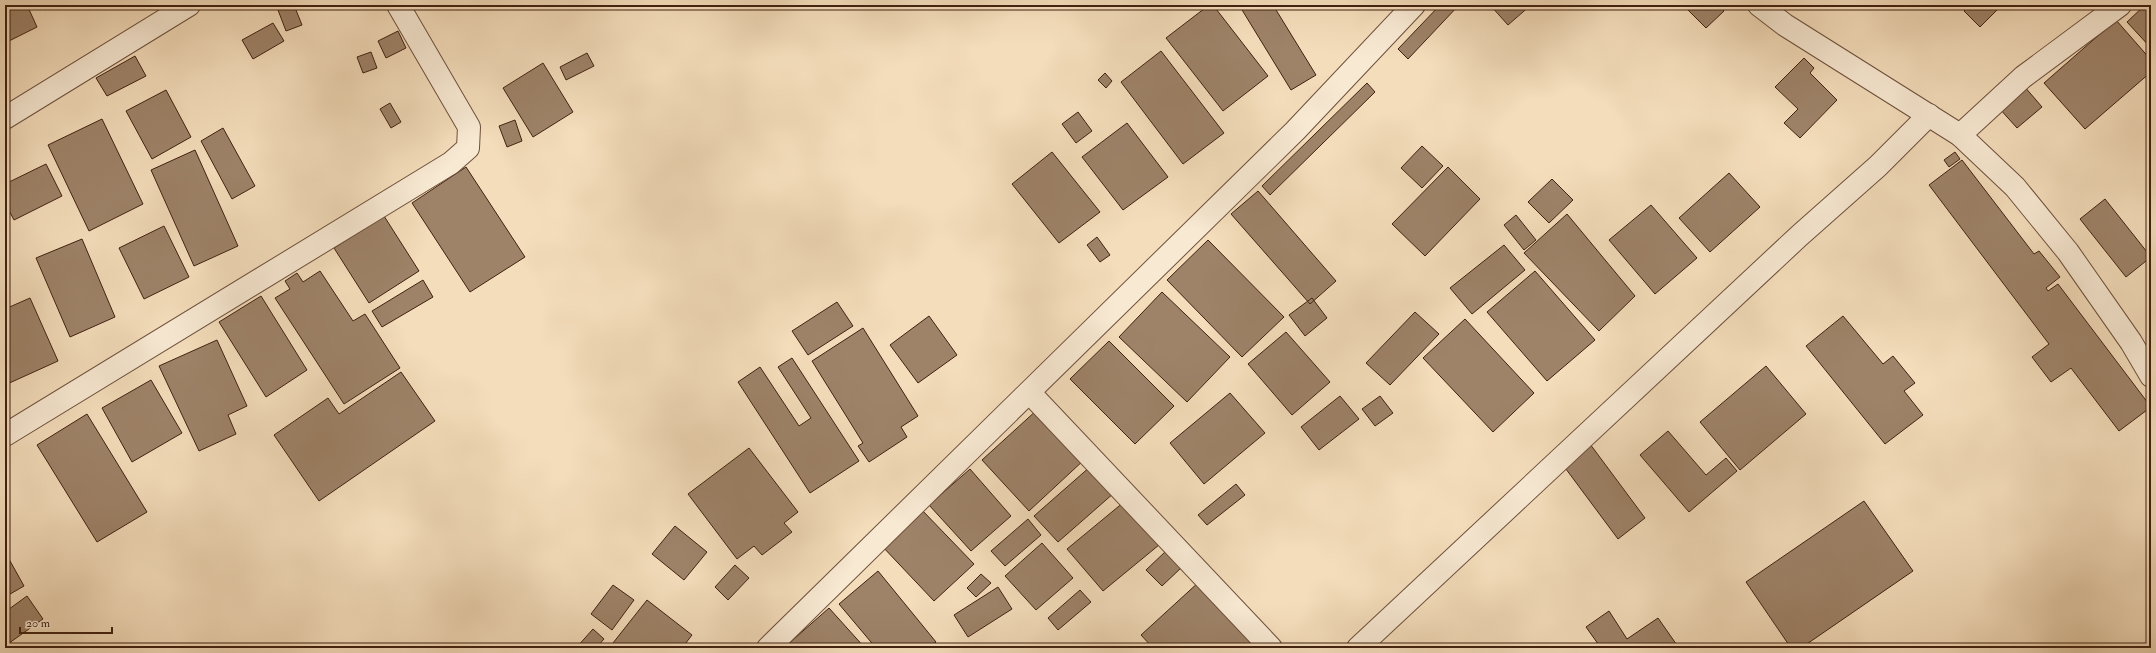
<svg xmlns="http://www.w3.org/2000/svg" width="2156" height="653" viewBox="0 0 2156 653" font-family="'IM FELL Double Pica',serif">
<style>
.building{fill:#9e8369;stroke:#412111}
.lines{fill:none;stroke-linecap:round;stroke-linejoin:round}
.minor-casing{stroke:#6e503c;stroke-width:24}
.tertiary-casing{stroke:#6e503c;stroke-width:24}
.minor{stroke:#f8e9d3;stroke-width:22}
.tertiary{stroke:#f8e9d3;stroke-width:22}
</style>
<rect width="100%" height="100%" fill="#f4ddbb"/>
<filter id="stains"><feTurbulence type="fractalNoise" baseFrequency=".005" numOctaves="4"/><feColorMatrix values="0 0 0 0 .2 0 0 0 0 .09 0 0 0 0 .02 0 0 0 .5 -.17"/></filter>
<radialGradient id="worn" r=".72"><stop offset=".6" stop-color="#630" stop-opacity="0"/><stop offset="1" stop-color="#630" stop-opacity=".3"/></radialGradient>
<path class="building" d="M5 5H27L37 27 5 43Z
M42 5H53L45 10Z
M291 5H294L302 25 286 31 278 10Z
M1209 5H1213L1268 76 1223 111 1166 38Z
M1239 5H1273L1316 75 1291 90Z
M1440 5H1459L1408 59 1398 49Z
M1490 5H1531L1508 25Z
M1683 5H1719L1724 11 1706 28Z
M1970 5H1997L1999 8 1980 27 1964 11Z
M2145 5H2151V48L2127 22Z
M2116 20 2151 60V72L2085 129 2044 83Z
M273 23 284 41 253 59 242 40Z
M398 31 406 48 386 58 378 41Z
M1161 51 1224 133 1183 164 1121 82Z
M371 52 377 68 363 73 357 57Z
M587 53 594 66 566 80 560 67Z
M135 56 146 76 107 96 96 78Z
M1804 58 1814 68 1810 73 1837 100 1800 138 1784 123 1798 109 1775 87Z
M543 63 573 112 533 137 503 88Z
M1105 73 1112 81 1106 88 1098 80Z
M1367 83 1375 92 1270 195 1262 186Z
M2024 86 2042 107 2017 128 1999 108Z
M166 90 191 137 152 159 126 111Z
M390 103 401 122 391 128 380 109Z
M1078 112 1092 131 1076 143 1062 124Z
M102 119 143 204 89 231 48 145Z
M515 120 522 141 507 147 499 126Z
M1127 123 1168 177 1123 210 1082 157Z
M223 128 255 186 232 199 201 141Z
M1422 146 1443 166 1422 188 1401 168Z
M195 150 238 246 194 266 151 170Z
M1052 152 1100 212 1059 243 1012 184Z
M1955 152 1960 159 1949 167 1944 160Z
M1962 160 2034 254 2039 251 2060 277 2046 288 2048 291 2058 284 2151 407 2119 431 2071 368 2051 382 2032 357 2049 344 1929 185Z
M46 164 62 196 14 220 5 203V184Z
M466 167 525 257 470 292 412 203Z
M1448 167 1480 199 1425 256 1392 224Z
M1729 173 1760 207 1710 252 1679 218Z
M1552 179 1573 200 1549 223 1528 202Z
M1258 191 1336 281 1310 304 1231 214Z
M2105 199 2151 257 2126 277 2080 219Z
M1651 205 1697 258 1655 294 1609 240Z
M1567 214 1635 296 1599 331 1524 253Z
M1516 215 1536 240 1524 250 1504 225Z
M384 216 419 271 369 303 334 248Z
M164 226 189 277 144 299 119 248Z
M1097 237 1110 255 1100 262 1087 245Z
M82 239 115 317 70 337 36 258Z
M1208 240 1284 317 1242 357 1167 280Z
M1504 245 1525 270 1472 314 1450 288Z
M320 271 353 321 365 314 400 368 344 404 275 298 290 289 285 281 297 273 303 282Z
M1535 271 1595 340 1547 381 1487 312Z
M423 280 433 297 382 327 372 311Z
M1162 292 1230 357 1187 402 1119 337Z
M261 296 307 370 266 397 219 322Z
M30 298 58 361 5 385V309Z
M1312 298 1327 318 1305 336 1289 315Z
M837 302 853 326 808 355 792 331Z
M1415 312 1439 334 1390 385 1366 363Z
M929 316 957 355 918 383 890 345Z
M1843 316 1883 364 1893 356 1915 383 1904 391 1923 415 1885 444 1806 346Z
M1465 319 1534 393 1493 432 1423 358Z
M863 328 918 416 901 427 907 437 869 462 858 446 863 443 812 361Z
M1286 332 1330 382 1292 415 1248 364Z
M217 340 247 406 228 415 236 434 199 451 159 366Z
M1109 341 1174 406 1135 444 1070 379Z
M792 358 859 461 810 493 738 382 760 367 799 426 811 418 778 367Z
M1766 366 1806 414 1740 470 1700 422Z
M401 372 435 421 319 501 274 435 328 398 339 414Z
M151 380 182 433 132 462 102 408Z
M1230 393 1265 433 1204 484 1170 443Z
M1340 396 1359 419 1319 450 1301 427Z
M1380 396 1393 413 1375 426 1362 409Z
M1038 409 1085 459 1029 511 982 460Z
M87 414 147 512 97 542 37 445Z
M1668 431 1706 475 1726 458 1737 471 1689 512 1640 455Z
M1590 444 1645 518 1618 539 1563 465Z
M749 448 798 512 784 523 792 532 762 555 754 546 737 559 688 494Z
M1091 466 1114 493 1058 542 1034 516Z
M970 469 1011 516 971 551 929 505Z
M1236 484 1245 495 1207 525 1198 515Z
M1130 497 1165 540 1103 591 1067 549Z
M1864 501 1913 571 1801 648H1791L1746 582Z
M920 508 974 564 934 601 881 545Z
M1028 519 1041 535 1005 566 991 551Z
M675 526 707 552 684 580 652 554Z
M1042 543 1073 578 1036 610 1005 576Z
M1166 551 1182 567 1162 586 1146 570Z
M5 552 24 586 5 597Z
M735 565 749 578 728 600 715 587Z
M878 571 936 642 928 648H876L839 604Z
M981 574 991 583 976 597 967 588Z
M1200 581 1261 648H1153L1141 635Z
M613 585 634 600 612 630 591 614Z
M998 587 1012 609 968 637 954 615Z
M1080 590 1091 602 1058 630 1048 618Z
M27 596 43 619 5 646V612Z
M647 600 692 635 682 648H609Z
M829 608 865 648H788L786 646Z
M1609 611 1627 639 1658 618 1679 648H1601L1586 627Z
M593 629 604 639 596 648H576Z"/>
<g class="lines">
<defs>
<path id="minor" d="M5 118 189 5
M1960 135 2023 77 2120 5
M1029 392 1271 648
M5 435 451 163 468 148 469 127 398 5
M768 648 1295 131 1414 5
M1358 648 1799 236 1878 166 1929 115"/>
<path id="tertiary" d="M1759 5 1785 25 1960 135 2015 187 2068 252 2131 342 2151 376"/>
</defs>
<use href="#minor" class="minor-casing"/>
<use href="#tertiary" class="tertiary-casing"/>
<use href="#minor" class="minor"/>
<use href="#tertiary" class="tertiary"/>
</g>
<rect width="2156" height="653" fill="none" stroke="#f4ddbb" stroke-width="20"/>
<rect x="6" y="6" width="2144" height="641" fill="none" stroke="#412111" stroke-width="2"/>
<rect x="10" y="10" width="2136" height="633" fill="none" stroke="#412111"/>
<path d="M20 627v6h92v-6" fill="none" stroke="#412111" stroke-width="2"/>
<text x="26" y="627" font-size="12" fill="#412111" stroke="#f8e9d3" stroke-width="3" paint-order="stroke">20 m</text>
<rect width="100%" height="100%" filter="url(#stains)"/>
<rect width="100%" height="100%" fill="url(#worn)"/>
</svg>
